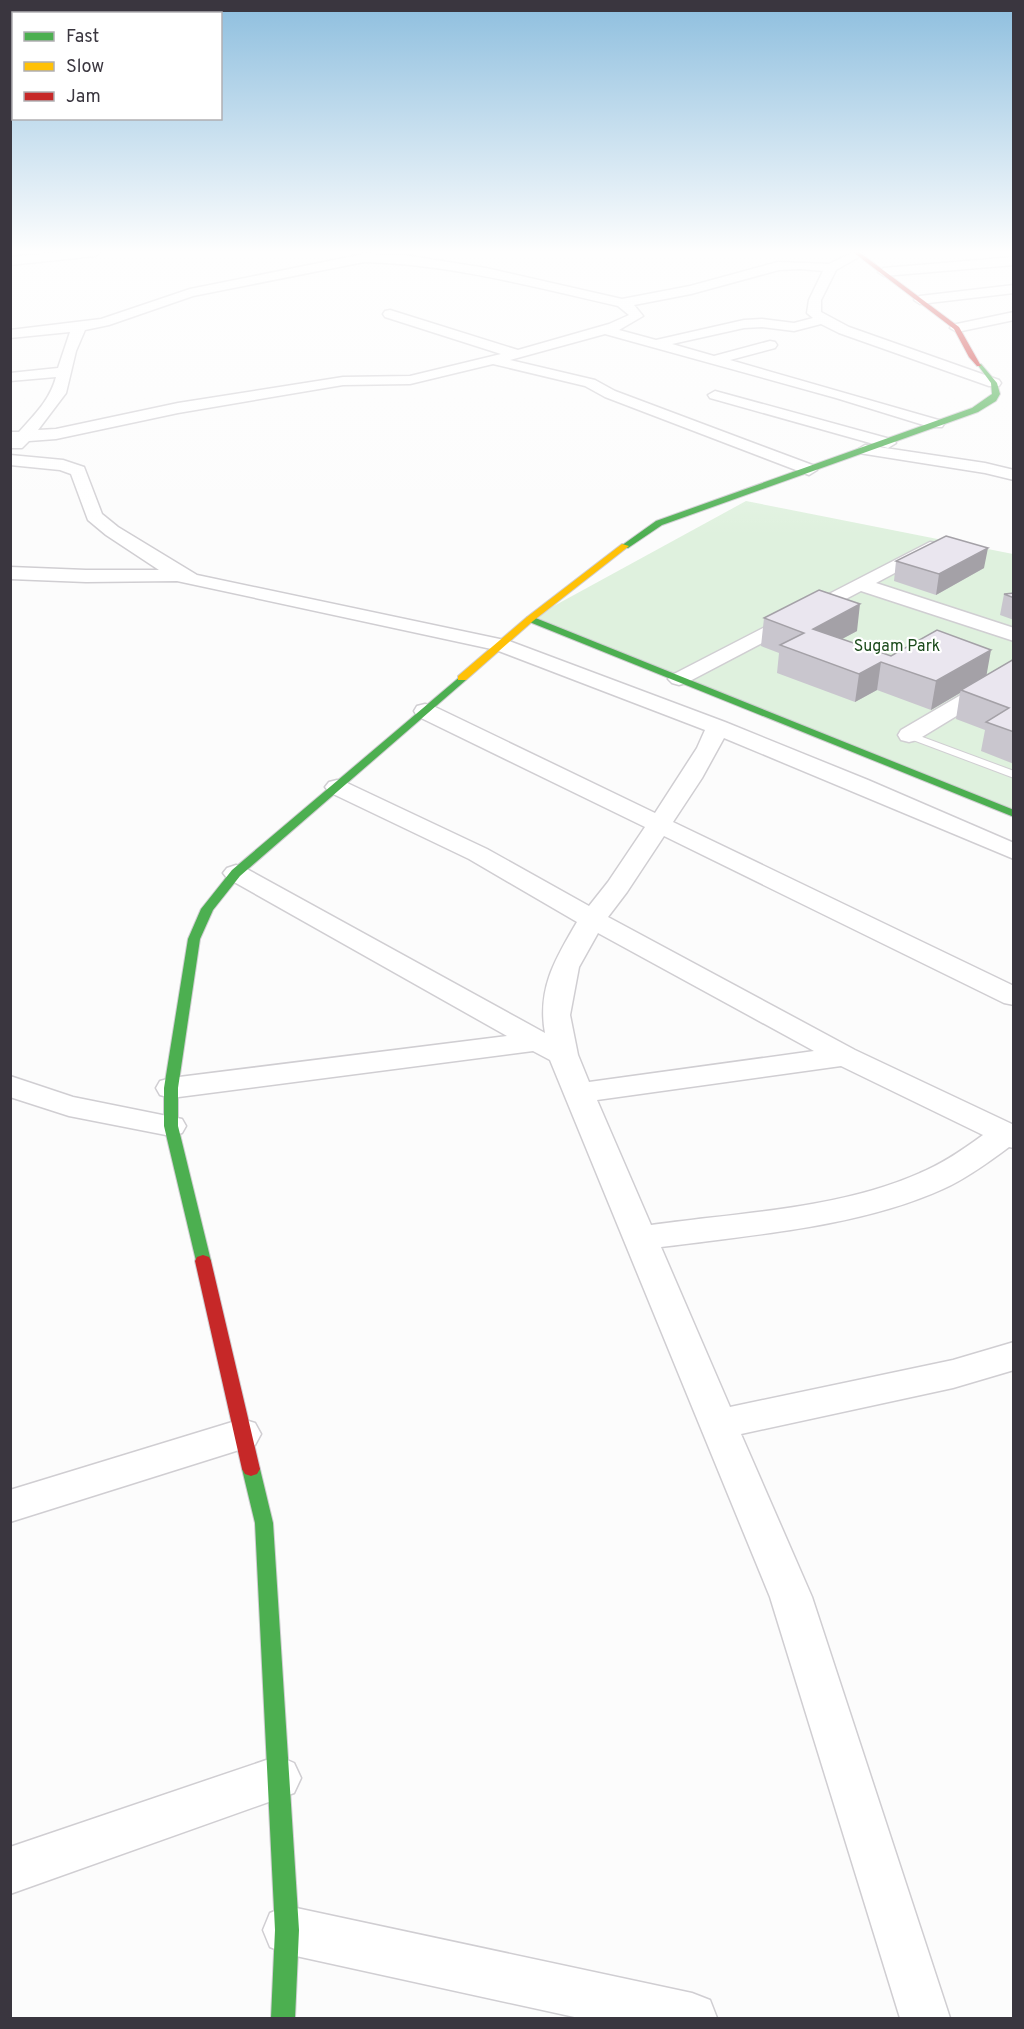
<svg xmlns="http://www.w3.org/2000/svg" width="1024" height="2029" viewBox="0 0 1024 2029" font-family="Overpass,sans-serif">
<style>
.green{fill:#dff1de}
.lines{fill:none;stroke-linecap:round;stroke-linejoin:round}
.lane-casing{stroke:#d0ced2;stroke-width:2}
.street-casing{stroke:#d0ced2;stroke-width:3}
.fast-casing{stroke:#d0ced2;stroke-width:2}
.slow-casing{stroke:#d0ced2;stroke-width:2}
.jam-casing{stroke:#d0ced2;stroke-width:2}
.lane{fill:#fff;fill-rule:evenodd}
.street{fill:#fff;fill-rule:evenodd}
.fast{fill:#4caf50;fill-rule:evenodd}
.slow{fill:#ffc107;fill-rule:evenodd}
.jam{fill:#c62828;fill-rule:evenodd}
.wall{fill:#c9c6ce}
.shaded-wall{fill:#a4a1a7}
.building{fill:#eae6ef;stroke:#a4a1a7;stroke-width:1.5}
.labels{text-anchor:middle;stroke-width:4.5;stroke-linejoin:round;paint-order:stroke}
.far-park-label{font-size:16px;fill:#1c4b1c;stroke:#fff}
</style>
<rect width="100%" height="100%" fill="#fcfcfc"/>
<path class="green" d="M746 501 1013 554V814L530 619Z"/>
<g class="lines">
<defs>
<path id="lane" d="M909 732 1014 771V778L905 737V733Z"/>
<path id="street" d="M65 252H101L95 256 10 265V257Z
M854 252H862L864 254 836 270 821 300V312L849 327 999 380 1001 383 999 386H989L839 333 821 324 794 331 762 327 744 328 672 344 714 356 770 341 775 342 777 345 775 348 730 360 942 421 944 424 942 427H930L836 398 605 334 510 360 595 380 615 391 815 466 817 470 809 475 605 397 585 386 493 364 410 384 343 385 178 413 56 439 29 441 22 448H10V432H19C35 414 50 400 56 377L10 381V373L58 368 70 332 10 338V330L101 319 190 289 364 254 404 255 486 268 622 299 690 286 778 262 829 264ZM364 262C450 264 534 287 618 306L629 315 609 324 518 350 390 310 385 311 383 314 385 317 501 354 410 376 343 377 178 403 56 429 38 430 66 393 76 351 85 330 109 325 193 296ZM800 269 823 271 809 300 807 313 813 318 794 323 762 319 744 320 656 340 619 330 643 316 634 305 691 294 779 270Z
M1014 257V265L884 276 878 272 884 268Z
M1014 285V293L920 304 914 300 920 296Z
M1014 312V320L957 332 950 328 952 325Z
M715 391 894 440 896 443 888 448 710 398 708 395Z
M865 445 985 463 1014 470V480L985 473 859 453 857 450Z
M10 455 63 460 84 467 102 514 118 527 197 575 509 641 725 722 868 780 1014 843V859L724 738 702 778 673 822 1014 986V1005L1004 1003 664 836 627 892 608 917 855 1050 1014 1125V1148L1009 1147C989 1162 967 1178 943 1189 860 1227 751 1235 661 1247L730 1407 953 1360 1014 1342V1370L953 1388 741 1434 812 1597 950 2018H900L770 1597 550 1060 533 1051 171 1098 160 1095 156 1088 160 1081 171 1078 507 1036 227 878 223 873 227 868 236 865 245 868 545 1033C537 988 556 958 577 922L469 859 329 792 325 787 329 782 337 780 345 782 487 849 589 906 608 882 645 827 417 716 414 711 417 706 425 704 433 706 655 813 697 748 705 730 496 650 177 581 86 582 10 579V567L86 570H159L106 535 88 520 71 474 60 470 10 465ZM598 933 814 1051 589 1082 578 1055 570 1015 579 967ZM841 1066 983 1135C964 1149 942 1164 920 1173 839 1209 738 1213 651 1225L597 1100Z
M930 542 936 543 939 547 936 551 876 583 1014 628V641L861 591 686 683 679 685 672 683 668 679 672 675Z
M1014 666V681L917 740 909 742 901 740 898 735 901 730 1007 668Z
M10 1076 73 1097 182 1119 186 1126 182 1133 171 1136 69 1116 10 1097Z
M242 1419 255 1423 261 1434 255 1445 10 1522V1490Z
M278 1756 294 1763 301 1778 294 1793 10 1894V1847Z
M287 1906 692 1993 710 2000 717 2018H579L287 1954 270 1947 263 1930 270 1913Z"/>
<path id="fast" d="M977 364H981L997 383 1000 394 996 401 978 412 662 525 628 548 621 546 656 521 972 408 992 394 991 383Z
M527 617H533L1014 810V817L527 621Z
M462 675 466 676V680L240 876 213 910 200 939 178 1088V1126L211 1261 209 1265H197L164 1126V1088L188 939 201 909 232 870Z
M251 1462 257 1464 260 1469 273 1523 299 1930 295 2018H271L275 1930 255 1523 242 1469 245 1464Z"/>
<path id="slow" d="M622 544 629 546 533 621 466 680H458V676L527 617Z"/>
<path id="jam" d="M853 252H859L959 327 981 366H977L969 357 954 329Z
M203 1255 209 1257 211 1261 260 1469 257 1474 251 1476 245 1474 242 1469 195 1261 197 1257Z"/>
</defs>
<use href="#lane" class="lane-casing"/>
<use href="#street" class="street-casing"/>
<use href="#fast" class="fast-casing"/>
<use href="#slow" class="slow-casing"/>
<use href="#jam" class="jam-casing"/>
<use href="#lane" class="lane"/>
<use href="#street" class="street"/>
<use href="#fast" class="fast"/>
<use href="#slow" class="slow"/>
<use href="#jam" class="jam"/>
</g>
<path class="wall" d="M896 561 984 568 936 595 894 581Z
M1014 593V620L1000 615 1004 594Z
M764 618 857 631 842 639 891 656 986 675 1014 659V764L981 751 985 730 956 719 960 693 931 710 877 690 855 702 777 673 779 653 761 646Z"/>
<path class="shaded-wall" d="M988 548 984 568 936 595 939 574Z
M860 604 857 631 810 656 813 629Z
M991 650 986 678 961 690 960 693 931 710 936 681Z
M881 662 877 690 855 702 859 674Z"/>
<path class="building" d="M946 536 988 548 939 574 896 561Z
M819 590 860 604 813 629 891 656 937 630 991 650 936 681 881 662 859 674 780 645 804 633 764 618Z
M1014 593V598L1004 594Z
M1014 659V732L986 722 1009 708 961 690Z"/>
<linearGradient id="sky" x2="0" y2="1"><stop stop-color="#8dbede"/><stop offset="0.47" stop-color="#fefefe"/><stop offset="1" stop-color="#fefefe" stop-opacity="0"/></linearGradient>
<rect width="1024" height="536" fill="url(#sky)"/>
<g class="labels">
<g class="far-park-label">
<text x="897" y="651">Sugam Park</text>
</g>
</g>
<rect width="1024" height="2029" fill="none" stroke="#3a363f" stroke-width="24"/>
<rect x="12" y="12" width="210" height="108" fill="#ffffff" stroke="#b0afb2" stroke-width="1.5"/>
<rect x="24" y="32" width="30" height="9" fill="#4caf50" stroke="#b0afb2" stroke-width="1.5"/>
<text x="66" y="42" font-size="18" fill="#3a363f">Fast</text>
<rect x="24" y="62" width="30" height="9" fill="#ffc107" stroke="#b0afb2" stroke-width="1.5"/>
<text x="66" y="72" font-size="18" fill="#3a363f">Slow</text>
<rect x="24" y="92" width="30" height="9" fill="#c62828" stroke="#b0afb2" stroke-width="1.5"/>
<text x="66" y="102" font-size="18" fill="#3a363f">Jam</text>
</svg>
